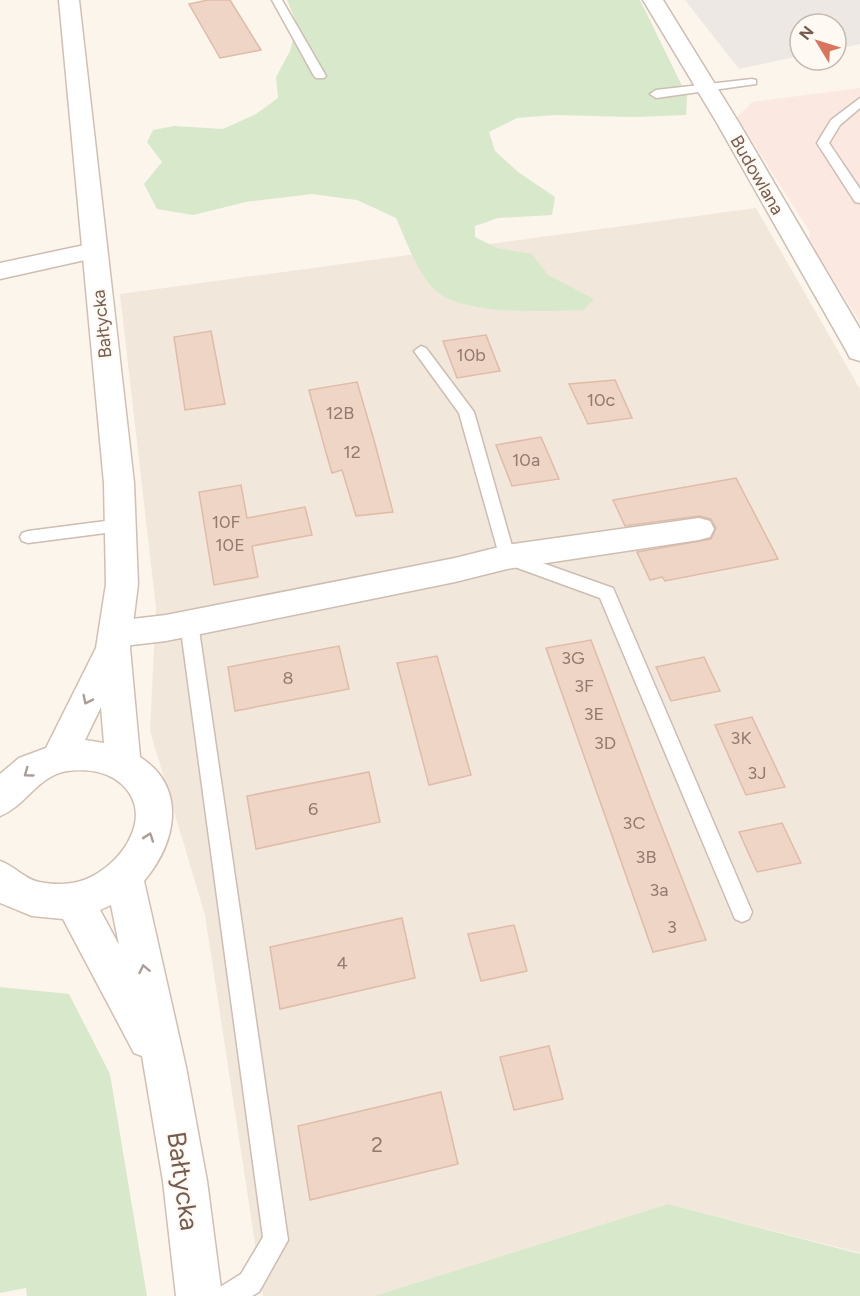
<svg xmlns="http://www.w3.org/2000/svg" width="860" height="1296" viewBox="0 0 860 1296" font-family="Figtree,sans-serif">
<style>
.residential{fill:#f2e7db}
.commercial{fill:#fae8e1}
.industrial{fill:#ede8e4}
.green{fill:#d8e8cb}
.building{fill:#eed5c6;stroke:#e0bba8;stroke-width:1.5}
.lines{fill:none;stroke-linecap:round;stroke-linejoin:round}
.service-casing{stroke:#cdbdb2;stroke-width:3}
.minor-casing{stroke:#cdbdb2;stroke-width:3}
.secondary-casing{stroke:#d2bfb2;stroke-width:3}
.service{fill:#fff;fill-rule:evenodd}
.minor{fill:#fff;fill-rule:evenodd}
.secondary{fill:#fff;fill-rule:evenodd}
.oneway{stroke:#ac9d96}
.labels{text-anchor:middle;stroke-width:4.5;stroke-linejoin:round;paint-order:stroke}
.far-street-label{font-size:18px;fill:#755c50;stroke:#fef9f2}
.number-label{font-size:18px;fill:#937a6e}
.near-number-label{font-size:21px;fill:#937a6e}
.near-street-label{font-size:26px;fill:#755c50;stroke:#fef9f2}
</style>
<rect width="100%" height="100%" fill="#fbf5ec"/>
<path class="residential" d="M756 208 860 389V1253L668 1204 374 1296H263L205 915 150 731 156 608 120 294Z"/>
<path class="commercial" d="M860 88V322L809 241 810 232 737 117 752 102Z"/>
<path class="industrial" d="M685 0H860V44L836 49V24H800V56L739 69Z"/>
<path class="green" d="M287 0H640L687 96 686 115 634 117 555 115 517 118 489 132 495 151 518 172 555 197 552 215 498 218 475 226V237L497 248 532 254 548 275 594 299 584 310C545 311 466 316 436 291 418 275 406 240 396 218L357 200 312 194 246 202 193 215 157 209 144 184 162 162 147 142 153 130 174 126 223 129 256 114 278 98 276 77 290 51 297 24Z
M0 987 69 994 110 1074 147 1296H27L26 1288 0 1293Z
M668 1204 860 1254V1296H374Z"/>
<path class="building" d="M208 0H230L261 50 220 58 189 4Z
M211 331 225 404 185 410 174 337Z
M486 335 500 371 457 378 443 341Z
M615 380 632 418 588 424 569 384Z
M357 382 374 440 393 512 356 516 342 470 332 473 325 449 309 390Z
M541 437 559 479 512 486 496 445Z
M736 478 778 559 665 581 662 577 650 580 637 552 711 539 716 528 711 519 699 516 625 526 613 500Z
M241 485 247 518 305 507 312 535 252 546 258 577 214 585 199 492Z
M591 640 652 802 706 940 653 952 546 648Z
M339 646 349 689 235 711 228 667Z
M437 656 471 775 429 785 397 663Z
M704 657 720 691 671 701 656 667Z
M752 717 785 787 746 795 715 725Z
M369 772 380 822 256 849 247 796Z
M782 823 801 863 757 872 739 832Z
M402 918 415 978 280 1009 270 947Z
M514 925 527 971 481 981 468 934Z
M549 1046 563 1099 514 1110 500 1057Z
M441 1092 458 1164 310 1200 298 1126Z"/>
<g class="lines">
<defs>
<path id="service" d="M272 0H282L326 76 324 78H316L314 76Z
M752 79 756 80V84L656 98 650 94 656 90Z
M860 98V108L840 125 829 143 860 189V203L855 202 817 143 831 120Z
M421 346 426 348 474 412 514 553 613 588 752 912 749 919 742 922 735 919 600 598 501 562 459 413 414 351Z
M121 519 127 521 129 525 127 529 121 531 28 543 22 541 20 537 22 533 28 531Z
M189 616 195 618 198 623 288 1240 259 1292 252 1296H216L220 1287 241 1274 263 1237 180 623 183 618Z"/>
<path id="minor" d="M643 0H663L739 123 860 329V361L850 358 847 352 717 123Z
M94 243 103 246 106 251 103 256 0 279V263Z
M699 518 710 521 714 529 710 537 699 540 507 569 455 582 166 641 115 647 103 643 99 634 103 625 115 621 166 615 455 558 507 545Z"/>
<path id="secondary" d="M59 0H79L134 483 138 584 130 648 140 757C188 788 176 843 144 881L186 1067 207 1181 222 1296H176L163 1181 142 1056 134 1053 63 919 32 916 0 903V861C15 866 24 879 39 882 53 885 71 885 84 880 124 865 160 809 115 779 101 770 83 769 67 771 37 776 26 806 0 816V774L19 758 46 748 96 648 106 584 104 483ZM101 707 104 743 85 740ZM111 905 119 945 100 910Z"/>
</defs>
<use href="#service" class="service-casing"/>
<use href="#minor" class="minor-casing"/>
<use href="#secondary" class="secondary-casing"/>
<use href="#service" class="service"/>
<use href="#minor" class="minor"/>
<use href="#secondary" class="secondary"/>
</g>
<defs><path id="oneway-chevron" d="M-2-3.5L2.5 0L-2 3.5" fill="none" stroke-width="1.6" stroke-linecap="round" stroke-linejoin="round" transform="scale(1.5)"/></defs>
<g class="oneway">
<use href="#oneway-chevron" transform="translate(87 700) rotate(116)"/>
<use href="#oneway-chevron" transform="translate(28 773) rotate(144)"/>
<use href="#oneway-chevron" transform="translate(149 837) rotate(-71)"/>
<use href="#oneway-chevron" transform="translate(144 969) rotate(-102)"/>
</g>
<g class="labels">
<g class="far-street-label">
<text transform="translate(757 175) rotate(60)" y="6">Budowlana</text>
<text transform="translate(102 324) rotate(-96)" y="6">Bałtycka</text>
</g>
<g class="number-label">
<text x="471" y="361">10b</text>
<text x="601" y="406">10c</text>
<text x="340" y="419">12B</text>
<text x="352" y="458">12</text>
<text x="526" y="466">10a</text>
<text x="226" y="528">10F</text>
<text x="230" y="551">10E</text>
<text x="573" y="664">3G</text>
<text x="288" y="684">8</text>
<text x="584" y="692">3F</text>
<text x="594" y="720">3E</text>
<text x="741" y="744">3K</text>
<text x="605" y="749">3D</text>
<text x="757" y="779">3J</text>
<text x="313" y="815">6</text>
<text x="634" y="829">3C</text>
<text x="646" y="863">3B</text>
<text x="659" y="896">3a</text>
<text x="672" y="933">3</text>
<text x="342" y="969">4</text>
</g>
<g class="near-number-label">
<text x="377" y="1152">2</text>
</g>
<g class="near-street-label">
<text transform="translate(183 1181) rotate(82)" y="9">Bałtycka</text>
</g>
</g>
<g transform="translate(818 42) rotate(308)"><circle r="28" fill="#fef9f2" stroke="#c7bab1" stroke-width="1.5"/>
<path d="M0-4.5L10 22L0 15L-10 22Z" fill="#d9755d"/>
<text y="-9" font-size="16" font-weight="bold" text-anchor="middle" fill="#755c50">N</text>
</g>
</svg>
